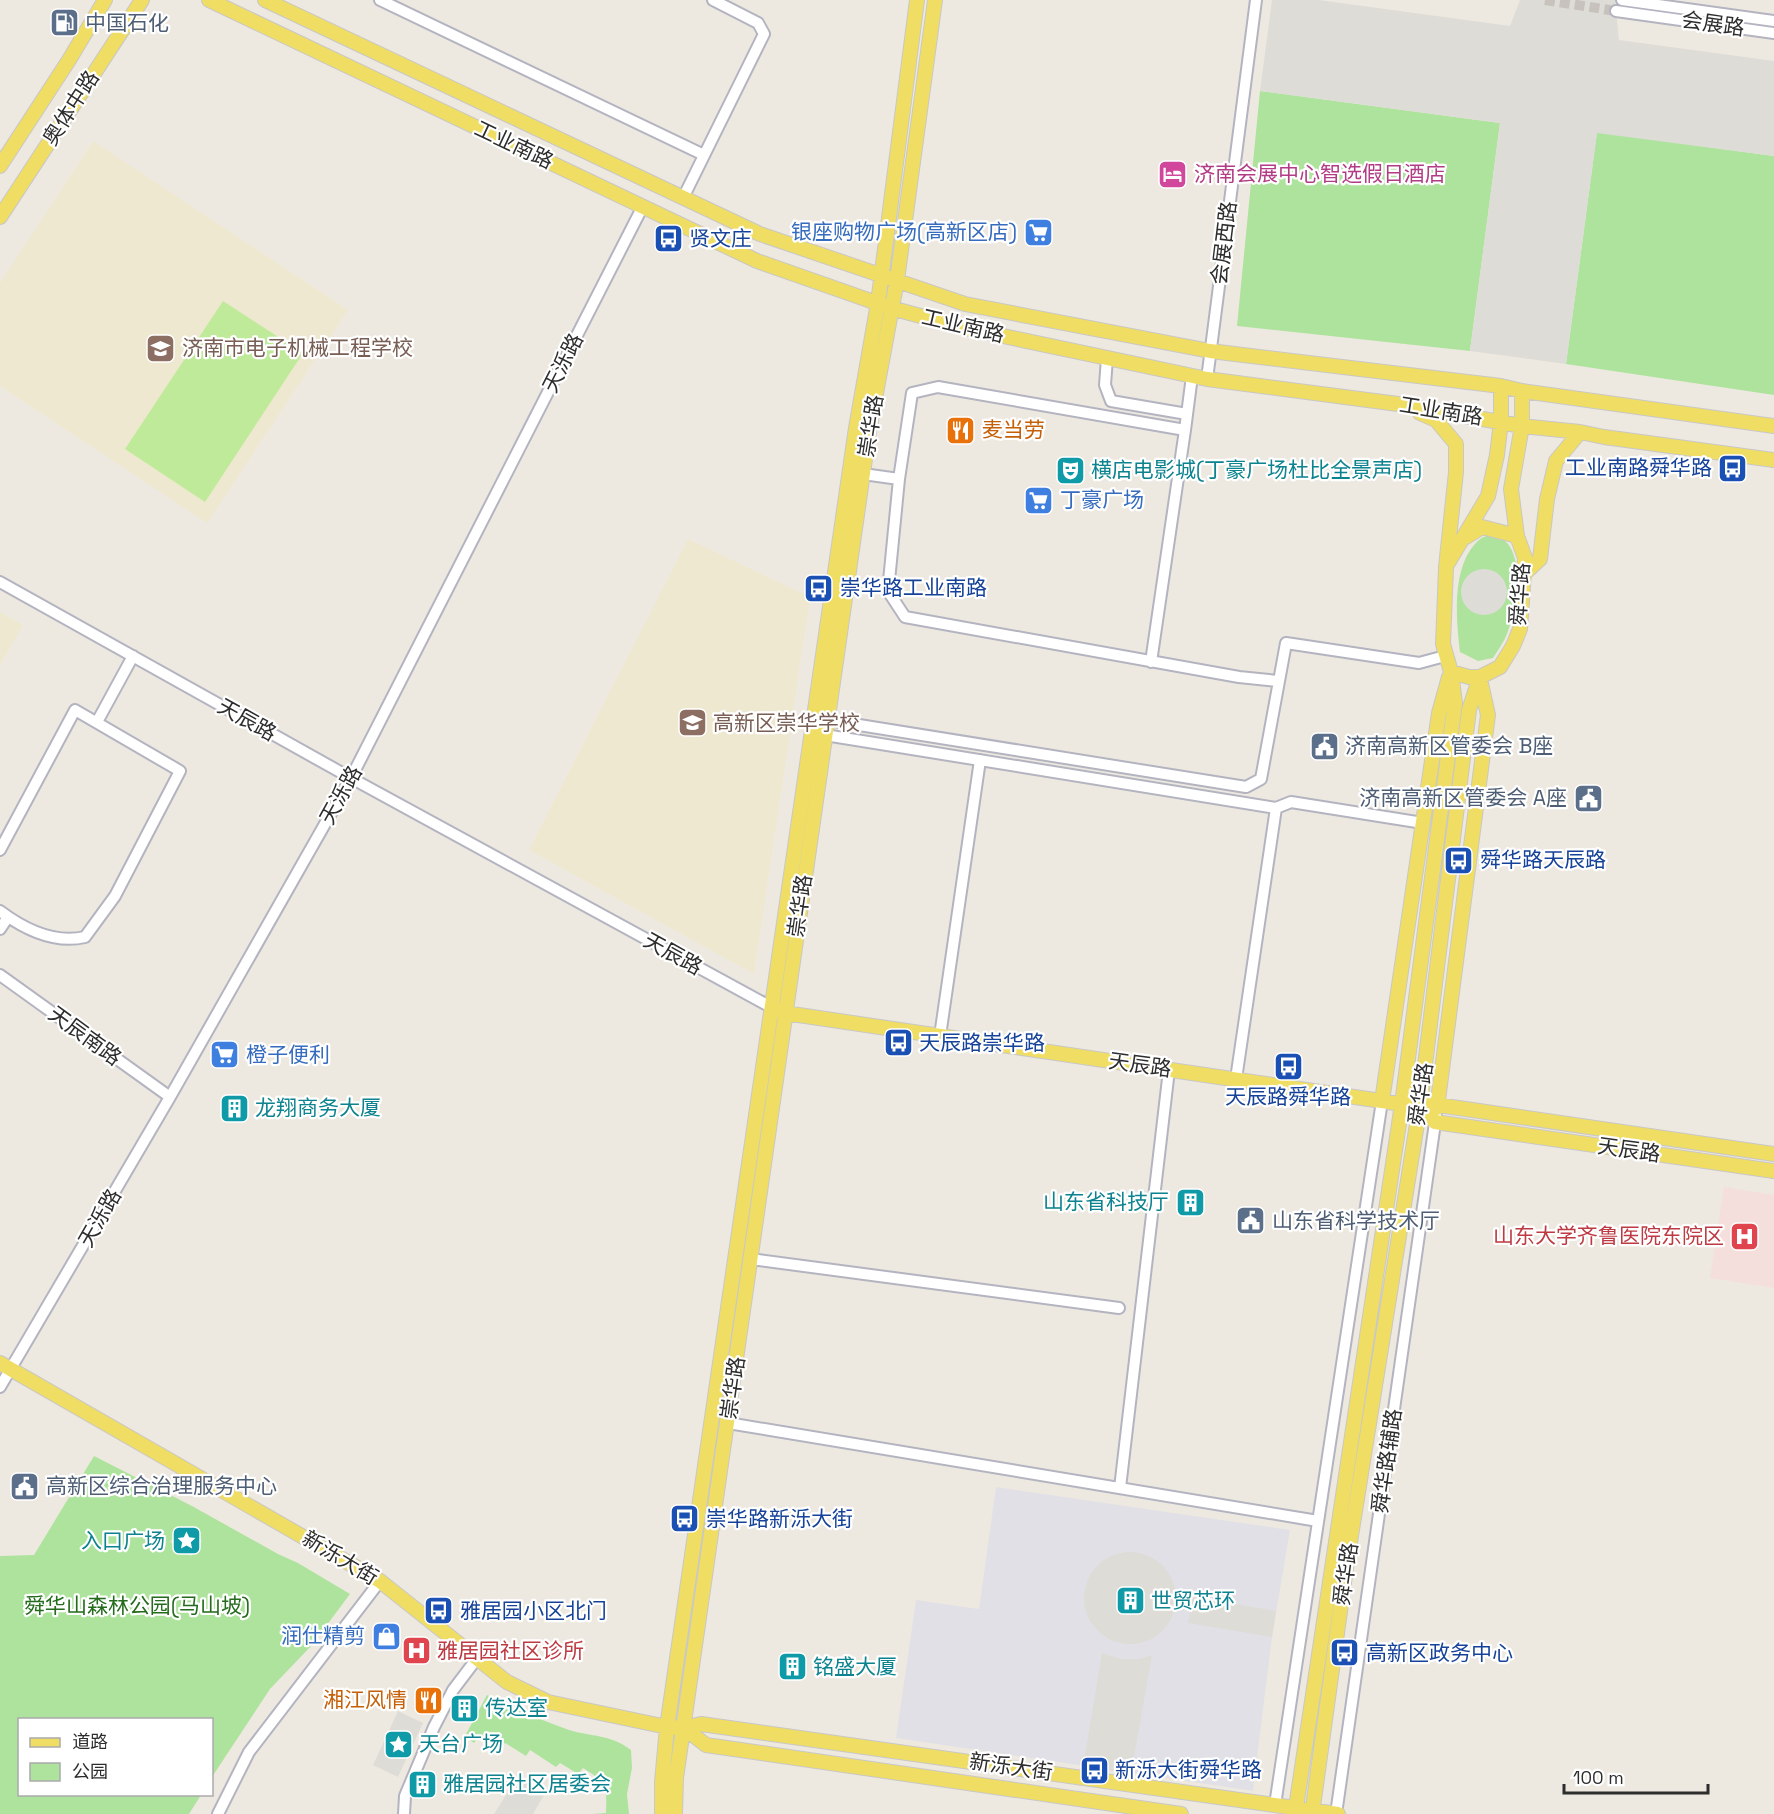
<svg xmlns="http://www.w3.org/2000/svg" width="1774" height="1814" viewBox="0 0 1774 1814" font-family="'Space Grotesk','Noto Sans SC',sans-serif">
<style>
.industrial{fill:#e2e0e7}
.education{fill:#efe8d0}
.medical{fill:#f4dfdd}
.green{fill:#aee39d}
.pitch{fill:#bfea99}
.plaza{fill:#dedcd6}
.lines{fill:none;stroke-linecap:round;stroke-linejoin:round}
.minor-tunnel{stroke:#c7c3bc;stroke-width:10;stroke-dasharray:10 5;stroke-linecap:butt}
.minor-casing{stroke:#b3b4c0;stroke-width:14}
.major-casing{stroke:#c8c8c8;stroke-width:16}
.minor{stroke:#fff;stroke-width:10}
.major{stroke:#f0dd63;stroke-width:14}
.labels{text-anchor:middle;stroke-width:4.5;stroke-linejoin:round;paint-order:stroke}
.service-label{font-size:21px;fill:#4e5e75;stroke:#fff;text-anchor:start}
.street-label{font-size:21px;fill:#2d2d2d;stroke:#fff}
.hotel-label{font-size:21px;fill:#b23c85;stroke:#fff;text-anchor:start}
.shop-label{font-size:21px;fill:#366cbe;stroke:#fff;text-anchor:end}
.transit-label{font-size:21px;fill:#164399;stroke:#fff;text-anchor:start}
.education-label{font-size:21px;fill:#785e54;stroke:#fff;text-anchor:start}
.food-label{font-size:21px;fill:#c56008;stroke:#fff;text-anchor:start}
.culture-label{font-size:21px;fill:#0d838f;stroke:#fff;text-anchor:start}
.health-label{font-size:21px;fill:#be3a42;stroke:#fff;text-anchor:end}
.park-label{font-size:21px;fill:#246b1c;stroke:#fff}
</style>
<rect width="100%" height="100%" fill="#eee9e0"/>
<path class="industrial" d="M996 1487 1290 1530 1272 1637 1253 1791 896 1738 916 1600 979 1609Z"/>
<path class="education" d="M93 141 348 310 207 523 0 386V283Z
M688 539 810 597 754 974 529 850Z
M0 612 23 625 0 665Z"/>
<path class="medical" d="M1724 1187 1774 1195V1288L1710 1278Z"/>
<path class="green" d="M1260 91 1500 123 1470 351 1237 326Z
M1597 132 1774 156V395L1566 364Z
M1491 534C1499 537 1506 540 1510 547 1524 571 1516 609 1507 634 1504 642 1498 650 1493 658L1478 661 1460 652C1456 620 1451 564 1479 540 1482 537 1487 536 1491 534Z
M94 1456 192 1506 278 1554 298 1563 350 1594 312 1645 270 1689 212 1777V1720H20V1794L201 1795 189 1814H0V1556L34 1555Z
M487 1695C514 1708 541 1720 569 1730 592 1737 610 1734 631 1750L632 1768 627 1794 629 1814H592L606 1813C607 1785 607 1783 583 1768L578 1774 560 1763 556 1767 530 1750 526 1756 505 1743 499 1748 480 1735 474 1743 465 1736Z"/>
<path class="pitch" d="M223 301 303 353 205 502 125 449Z"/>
<path class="plaza" d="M1272 0H1319L1510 26 1520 0H1615L1619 40 1774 61V156L1597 133 1566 364 1470 351 1500 123 1260 91Z
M1461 592a23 23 0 1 1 46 0a23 23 0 1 1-46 0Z
M179 1529 202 1541 191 1556 170 1542Z
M1084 1598a46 46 0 1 1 92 0a46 46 0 1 1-92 0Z
M1193 1597 1276 1611 1272 1637 1188 1623Z
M1102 1653 1121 1659H1140L1152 1655 1131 1774 1083 1766Z
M398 1711 423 1723 398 1777 373 1765Z
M515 1781 524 1782 544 1795 533 1814H494Z"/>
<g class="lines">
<path class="minor-tunnel" d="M1545 0 1616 11"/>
<defs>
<path id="minor" d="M380 0 704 155
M1622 0 1774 21
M1616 11 1774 33
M683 198 764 34 758 23 713 0
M1107 358 1105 385 1111 401 1187 414
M1207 379 1256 0
M1185 430 1192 376
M863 474 899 479
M0 582 351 778 771 1007
M1151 662 1185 430 938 387 912 393 899 479 888 591 905 617 1239 677 1278 681
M828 720 1246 787 1261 779 1286 643 1419 663 1445 656
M97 722 133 656
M825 735 1276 808 1236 1079
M1276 808 1291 802 1423 823
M0 850 75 710 180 771 115 896 85 937C54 944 24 929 0 911
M0 929 8 917
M0 975 170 1097
M940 1036 980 760
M751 1259 1119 1308
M0 1387 170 1097 351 778 643 206
M728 1423 1318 1521
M1120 1488 1169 1070
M1275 1805 1382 1101
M218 1814 249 1752 380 1581
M404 1814 405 1796 434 1727 453 1690 478 1657
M1336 1814 1436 1116"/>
<path id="major" d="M209 0 757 261 891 308 965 328 1207 379 1398 404 1522 426 1580 432 1604 437 1774 460
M265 0 760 234 965 304 1210 351 1501 386 1522 391 1774 426
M0 166 69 60 105 0
M0 217 142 0
M1466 537 1482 527 1517 536
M1448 563 1488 496 1497 455 1501 421V386
M1524 574 1540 559 1547 499 1556 461 1580 432
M1451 672 1469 677H1480
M778 1010 785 1013 1402 1104 1438 1105 1774 1154
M1382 1101 1439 713 1449 677
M1420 1105 1435 1122 1774 1171
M1437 1108 1488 715 1480 679
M0 1363 380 1581 507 1682 548 1702 667 1727 684 1728 701 1724 1338 1814
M684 1728 706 1745 1181 1814
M662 1814V1782L667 1727 856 428 878 303 917 0
M675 1814 676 1778 869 431 897 280 935 0
M1295 1814 1402 1104 1455 703 1451 672 1443 644 1446 567 1456 472V444L1436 420 1420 413
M1312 1814 1347 1561 1420 1105 1469 710 1480 677 1500 667 1513 646 1520 629 1525 558 1517 536 1511 489 1522 426V391"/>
</defs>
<use href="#minor" class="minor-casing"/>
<use href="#major" class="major-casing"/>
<use href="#minor" class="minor"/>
<use href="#major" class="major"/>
</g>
<defs>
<symbol id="fuel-square" viewBox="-11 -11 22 22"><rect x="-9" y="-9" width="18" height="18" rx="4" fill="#5c6f8a" stroke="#fff"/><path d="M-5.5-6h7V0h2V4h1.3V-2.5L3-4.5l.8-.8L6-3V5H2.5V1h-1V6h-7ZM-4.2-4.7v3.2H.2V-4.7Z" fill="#fff"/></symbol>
<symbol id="hotel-square" viewBox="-11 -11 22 22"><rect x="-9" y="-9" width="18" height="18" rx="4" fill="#d1479c" stroke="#fff"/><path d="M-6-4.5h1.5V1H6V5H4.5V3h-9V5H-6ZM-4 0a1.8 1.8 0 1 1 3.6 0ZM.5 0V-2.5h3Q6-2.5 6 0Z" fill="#fff"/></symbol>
<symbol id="supermarket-square" viewBox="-11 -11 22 22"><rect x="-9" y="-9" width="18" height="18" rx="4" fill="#3f7fe0" stroke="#fff"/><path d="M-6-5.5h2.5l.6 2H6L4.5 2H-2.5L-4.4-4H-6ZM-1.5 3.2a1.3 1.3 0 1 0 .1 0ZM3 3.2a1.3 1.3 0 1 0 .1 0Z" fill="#fff"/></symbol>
<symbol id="bus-square" viewBox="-11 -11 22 22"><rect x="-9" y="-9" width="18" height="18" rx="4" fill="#1a4fb4" stroke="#fff"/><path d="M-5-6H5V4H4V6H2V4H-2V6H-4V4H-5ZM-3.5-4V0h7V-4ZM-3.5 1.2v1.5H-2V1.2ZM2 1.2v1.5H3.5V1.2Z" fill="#fff"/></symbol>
<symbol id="school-square" viewBox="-11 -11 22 22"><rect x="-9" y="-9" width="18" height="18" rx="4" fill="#8d6e63" stroke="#fff"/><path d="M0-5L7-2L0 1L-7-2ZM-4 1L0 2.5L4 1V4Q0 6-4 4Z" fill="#fff"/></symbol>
<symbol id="restaurant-square" viewBox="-11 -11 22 22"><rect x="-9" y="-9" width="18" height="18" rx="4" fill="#e8710a" stroke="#fff"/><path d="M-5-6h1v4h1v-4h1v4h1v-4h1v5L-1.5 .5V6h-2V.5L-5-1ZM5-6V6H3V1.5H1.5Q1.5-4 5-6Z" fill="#fff"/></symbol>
<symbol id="theatre-square" viewBox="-11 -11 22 22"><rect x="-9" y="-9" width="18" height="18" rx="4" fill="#0f9aa8" stroke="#fff"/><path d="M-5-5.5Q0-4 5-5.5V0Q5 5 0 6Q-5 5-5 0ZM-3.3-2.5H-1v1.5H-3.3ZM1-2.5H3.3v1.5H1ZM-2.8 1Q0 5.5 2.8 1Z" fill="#fff"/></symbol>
<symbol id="civic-square" viewBox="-11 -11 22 22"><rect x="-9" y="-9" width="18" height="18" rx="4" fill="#5c6f8a" stroke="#fff"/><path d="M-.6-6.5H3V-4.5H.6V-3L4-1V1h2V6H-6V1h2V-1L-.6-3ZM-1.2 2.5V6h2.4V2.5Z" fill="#fff"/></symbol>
<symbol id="building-square" viewBox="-11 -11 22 22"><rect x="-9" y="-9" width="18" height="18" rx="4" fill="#0f9aa8" stroke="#fff"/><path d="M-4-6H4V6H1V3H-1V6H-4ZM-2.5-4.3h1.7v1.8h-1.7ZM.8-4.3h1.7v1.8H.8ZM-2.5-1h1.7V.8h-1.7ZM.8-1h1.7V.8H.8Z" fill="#fff"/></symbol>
<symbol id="hospital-square" viewBox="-11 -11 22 22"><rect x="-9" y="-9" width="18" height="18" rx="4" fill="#e0444e" stroke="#fff"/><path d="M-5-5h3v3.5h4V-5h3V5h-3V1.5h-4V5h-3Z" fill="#fff"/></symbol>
<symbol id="sight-square" viewBox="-11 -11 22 22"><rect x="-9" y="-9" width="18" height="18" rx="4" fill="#0f9aa8" stroke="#fff"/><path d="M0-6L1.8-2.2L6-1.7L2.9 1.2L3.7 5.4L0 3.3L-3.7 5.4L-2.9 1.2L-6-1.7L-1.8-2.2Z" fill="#fff"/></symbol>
<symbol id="shop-square" viewBox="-11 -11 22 22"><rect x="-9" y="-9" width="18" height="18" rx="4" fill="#3f7fe0" stroke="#fff"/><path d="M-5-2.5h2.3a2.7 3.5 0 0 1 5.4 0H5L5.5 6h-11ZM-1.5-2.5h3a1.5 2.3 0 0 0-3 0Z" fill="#fff"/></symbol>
</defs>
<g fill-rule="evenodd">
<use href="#fuel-square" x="48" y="6" width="33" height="33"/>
<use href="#hotel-square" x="1156" y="158" width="33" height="33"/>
<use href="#supermarket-square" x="1022" y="216" width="33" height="33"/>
<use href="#bus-square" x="652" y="222" width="33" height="33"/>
<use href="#school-square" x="144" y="332" width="33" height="33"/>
<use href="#restaurant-square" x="944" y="414" width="33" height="33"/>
<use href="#bus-square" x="1716" y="452" width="33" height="33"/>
<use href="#theatre-square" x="1054" y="454" width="33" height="33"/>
<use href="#supermarket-square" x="1022" y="484" width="33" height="33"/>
<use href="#bus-square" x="802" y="572" width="33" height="33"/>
<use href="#school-square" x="676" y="706" width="33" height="33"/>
<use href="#civic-square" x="1308" y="730" width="33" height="33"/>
<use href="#civic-square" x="1572" y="782" width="33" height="33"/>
<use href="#bus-square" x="1442" y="844" width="33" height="33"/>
<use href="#bus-square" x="882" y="1026" width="33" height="33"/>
<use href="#supermarket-square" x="208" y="1038" width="33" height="33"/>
<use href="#bus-square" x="1272" y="1050" width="33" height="33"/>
<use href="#building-square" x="218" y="1092" width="33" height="33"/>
<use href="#building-square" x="1174" y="1186" width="33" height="33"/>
<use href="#civic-square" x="1234" y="1204" width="33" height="33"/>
<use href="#hospital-square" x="1728" y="1220" width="33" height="33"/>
<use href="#civic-square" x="8" y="1470" width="33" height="33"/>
<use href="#bus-square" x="668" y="1502" width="33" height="33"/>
<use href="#sight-square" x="170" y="1524" width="33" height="33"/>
<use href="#building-square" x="1114" y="1584" width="33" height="33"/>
<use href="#bus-square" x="422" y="1594" width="33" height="33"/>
<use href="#shop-square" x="370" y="1620" width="33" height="33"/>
<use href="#hospital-square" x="400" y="1634" width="33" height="33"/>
<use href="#bus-square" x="1328" y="1636" width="33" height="33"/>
<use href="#building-square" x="776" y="1650" width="33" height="33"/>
<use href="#restaurant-square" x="412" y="1684" width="33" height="33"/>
<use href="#building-square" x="448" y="1692" width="33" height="33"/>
<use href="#sight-square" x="382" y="1728" width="33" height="33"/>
<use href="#bus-square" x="1078" y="1754" width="33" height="33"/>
<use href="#building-square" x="406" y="1768" width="33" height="33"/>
</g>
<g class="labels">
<g class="service-label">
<text x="85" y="30">中国石化</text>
<text x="1345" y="753">济南高新区管委会 B座</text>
<text x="1567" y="805" text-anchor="end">济南高新区管委会 A座</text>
<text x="1272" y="1228">山东省科学技术厅</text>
<text x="46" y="1493">高新区综合治理服务中心</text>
</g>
<g class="street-label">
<text transform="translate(1713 24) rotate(8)" y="7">会展路</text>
<text transform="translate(71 108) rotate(-57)" y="7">奥体中路</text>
<text transform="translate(514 145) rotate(25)" y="7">工业南路</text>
<text transform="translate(1224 243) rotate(-83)" y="7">会展西路</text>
<text transform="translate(963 326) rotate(13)" y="7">工业南路</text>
<text transform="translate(563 363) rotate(-63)" y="7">天泺路</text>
<text transform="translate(1441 411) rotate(9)" y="7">工业南路</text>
<text transform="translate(871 426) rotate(-81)" y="7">崇华路</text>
<text transform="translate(1520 594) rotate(-86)" y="7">舜华路</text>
<text transform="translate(247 720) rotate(29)" y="7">天辰路</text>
<text transform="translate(341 795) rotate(-61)" y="7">天泺路</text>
<text transform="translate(800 906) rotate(-82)" y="7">崇华路</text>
<text transform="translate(673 954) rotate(29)" y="7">天辰路</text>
<text transform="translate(85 1036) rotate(36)" y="7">天辰南路</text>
<text transform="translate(1140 1065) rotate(8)" y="7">天辰路</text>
<text transform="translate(1421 1094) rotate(-82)" y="7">舜华路</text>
<text transform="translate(1629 1150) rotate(8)" y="7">天辰路</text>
<text transform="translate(100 1218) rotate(-60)" y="7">天泺路</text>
<text transform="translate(733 1388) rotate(-82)" y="7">崇华路</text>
<text transform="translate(1387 1461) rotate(-82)" y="7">舜华路辅路</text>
<text transform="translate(340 1558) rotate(31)" y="7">新泺大街</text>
<text transform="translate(1346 1574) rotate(-82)" y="7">舜华路</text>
<text transform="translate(1011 1767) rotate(8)" y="7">新泺大街</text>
</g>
<g class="hotel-label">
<text x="1194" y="181">济南会展中心智选假日酒店</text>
</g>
<g class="shop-label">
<text x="1017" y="239">银座购物广场(高新区店)</text>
<text x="1060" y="507" text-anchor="start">丁豪广场</text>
<text x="246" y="1062" text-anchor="start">橙子便利</text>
<text x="365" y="1643">润仕精剪</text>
</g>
<g class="transit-label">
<text x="689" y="246">贤文庄</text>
<text x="1712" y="475" text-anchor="end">工业南路舜华路</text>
<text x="840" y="595">崇华路工业南路</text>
<text x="1480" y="867">舜华路天辰路</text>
<text x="919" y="1050">天辰路崇华路</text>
<text x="1288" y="1104" text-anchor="middle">天辰路舜华路</text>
<text x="706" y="1526">崇华路新泺大街</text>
<text x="460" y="1618">雅居园小区北门</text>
<text x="1366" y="1660">高新区政务中心</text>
<text x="1115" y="1777">新泺大街舜华路</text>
</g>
<g class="education-label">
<text x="182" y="355">济南市电子机械工程学校</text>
<text x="713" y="730">高新区崇华学校</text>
</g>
<g class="food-label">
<text x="982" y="437">麦当劳</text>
<text x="407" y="1707" text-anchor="end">湘江风情</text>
</g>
<g class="culture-label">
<text x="1091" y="477">横店电影城(丁豪广场杜比全景声店)</text>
<text x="255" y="1115">龙翔商务大厦</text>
<text x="1169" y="1209" text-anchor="end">山东省科技厅</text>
<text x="165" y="1548" text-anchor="end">入口广场</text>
<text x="1151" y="1608">世贸芯环</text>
<text x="813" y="1674">铭盛大厦</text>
<text x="485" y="1715">传达室</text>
<text x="419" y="1751">天台广场</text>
<text x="443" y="1791">雅居园社区居委会</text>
</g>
<g class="health-label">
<text x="1724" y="1243">山东大学齐鲁医院东院区</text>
<text x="437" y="1658" text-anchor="start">雅居园社区诊所</text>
</g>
<g class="park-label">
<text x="137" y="1613">舜华山森林公园(马山坡)</text>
</g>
</g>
<rect x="18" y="1718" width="195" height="78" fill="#ffffff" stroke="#ababab" stroke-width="1.5"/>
<rect x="30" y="1738" width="30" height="9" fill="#f0dd63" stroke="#ababab" stroke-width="1.5"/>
<text x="72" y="1748" font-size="18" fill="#2d2d2d">道路</text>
<rect x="30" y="1763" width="30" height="18" fill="#aee39d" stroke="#ababab" stroke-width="1.5"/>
<text x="72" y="1778" font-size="18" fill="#2d2d2d">公园</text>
<path d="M1564 1784v9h144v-9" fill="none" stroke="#2d2d2d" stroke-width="3"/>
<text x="1573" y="1784" font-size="18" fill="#2d2d2d" stroke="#ffffff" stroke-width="4.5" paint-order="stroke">100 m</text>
</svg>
